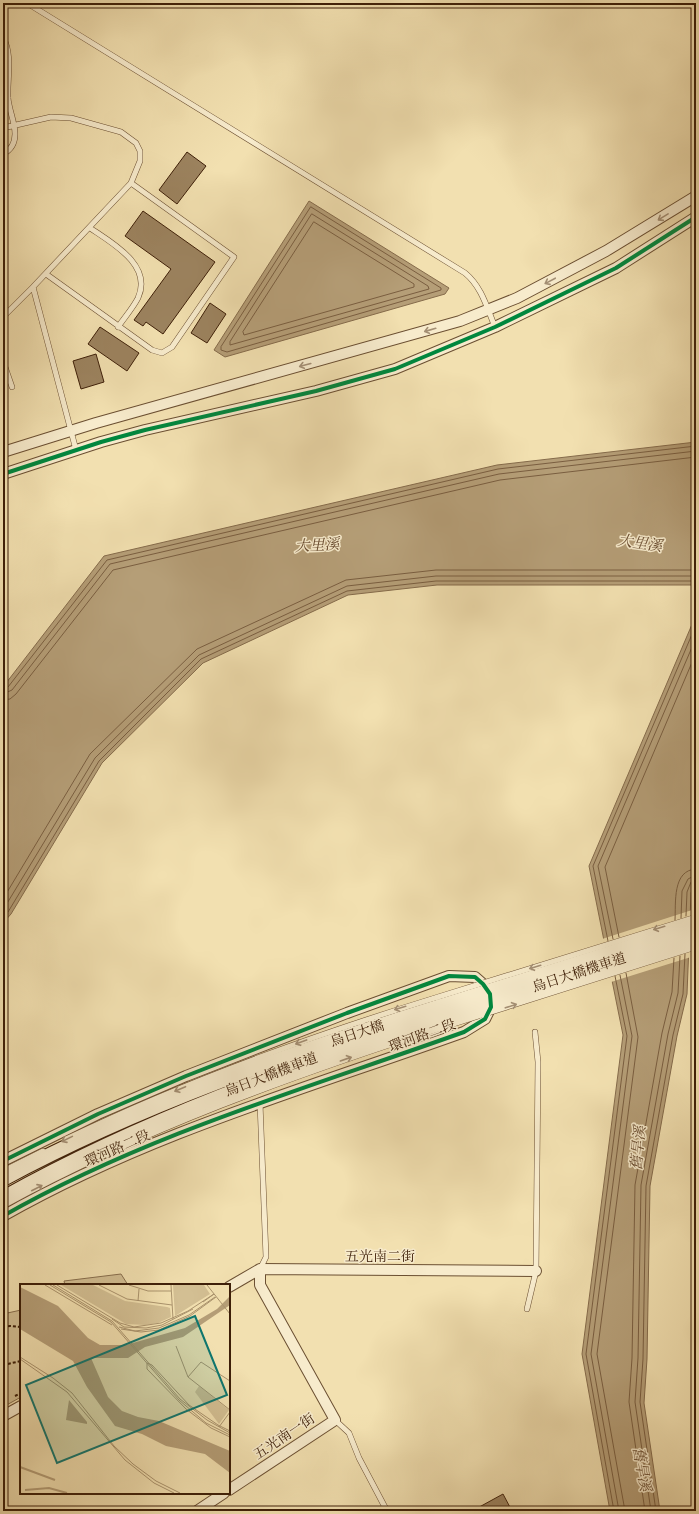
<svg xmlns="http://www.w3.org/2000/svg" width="699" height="1514" viewBox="0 0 699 1514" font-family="'Old Standard TT','Noto Serif TC',serif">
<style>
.green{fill:#d3bf93;stroke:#886f4e}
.water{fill:#b59e77;stroke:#856b4b}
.pier{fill:#f2e0b0}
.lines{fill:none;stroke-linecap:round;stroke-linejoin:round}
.shore{stroke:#7a5e40;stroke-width:1}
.building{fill:#9c835f;stroke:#3e1f08}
.lane-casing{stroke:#6b4f32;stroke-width:6}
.street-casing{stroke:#6b4f32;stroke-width:12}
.secondary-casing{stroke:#3e1f08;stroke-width:16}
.path{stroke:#3e1f08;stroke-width:2;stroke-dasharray:3 2;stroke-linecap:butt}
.lane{stroke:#f7ebcc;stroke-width:5}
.street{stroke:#f7ebcc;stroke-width:10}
.secondary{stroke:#f7ebcc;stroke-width:14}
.lane-bridge-casing{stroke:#6b4f32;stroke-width:6;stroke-linecap:butt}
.secondary-bridge-casing{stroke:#3e1f08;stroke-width:16;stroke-linecap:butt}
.lane-bridge{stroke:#f7ebcc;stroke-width:5}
.secondary-bridge{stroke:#f7ebcc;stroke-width:14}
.cycleway-casing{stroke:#f7ebcc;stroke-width:6}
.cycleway{stroke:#00873e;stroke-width:4}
.oneway{stroke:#a48f74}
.labels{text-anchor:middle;stroke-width:3;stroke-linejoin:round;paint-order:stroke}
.street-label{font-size:14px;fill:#3e1f08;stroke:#f7ebcc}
.water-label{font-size:15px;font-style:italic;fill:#684b2f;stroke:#f7ebcc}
.inset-river{fill:none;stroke:#b59e77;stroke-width:2}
.inset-road{fill:none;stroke:#aa936d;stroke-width:1}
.view{fill:#0f766e;fill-opacity:0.15;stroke:#0f766e;stroke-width:2}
.inset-edge{fill:none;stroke:#3e1f08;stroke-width:2}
</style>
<rect width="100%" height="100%" fill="#f2e0b0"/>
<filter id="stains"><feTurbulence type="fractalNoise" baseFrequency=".005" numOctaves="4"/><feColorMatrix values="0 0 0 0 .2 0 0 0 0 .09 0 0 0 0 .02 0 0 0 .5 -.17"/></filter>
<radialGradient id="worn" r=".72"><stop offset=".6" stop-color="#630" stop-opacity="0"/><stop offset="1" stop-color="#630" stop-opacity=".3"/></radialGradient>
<path class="green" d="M121 1274 128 1285H65L64 1281Z
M21 1310V1397L3 1407V1314Z"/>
<path class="water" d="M309 201 449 288 445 294 225 357 214 350Z
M696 442V585H437L348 595 203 663 102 763 11 914 3 923V687L104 556 497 465Z
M696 615V880L691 893 687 994 677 1036 650 1186 647 1359 644 1403 660 1511H610L582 1354 623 1035 589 866Z"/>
<path class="pier" d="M692 910 691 957 611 982 602 939Z"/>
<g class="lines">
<path class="shore" d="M311 207 441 288V290L227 352 221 350V347Z
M312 214 428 286 429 289 230 345V342Z
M314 222 414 284V287L244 335 243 332Z
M3 689 8 687 107 560 498 469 696 446
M3 694 12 690 110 564 499 474 696 451
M3 700 10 699 16 694 113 570 500 480 696 457
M3 899 90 754 197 649 346 580 436 570H696
M3 910 95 758 199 655 347 586 436 576H696
M686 916 687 892 691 882 696 881
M3 917 8 912 99 761 201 659 347 591 436 581H696
M681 918 682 891 688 879 696 875
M675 920C676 903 672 870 696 869
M619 937 605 867 696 653
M613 939 598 866 696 638
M608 941 593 866 696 625
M614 1511 586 1354 627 1036 615 976
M619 1511 591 1354 632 1036 620 975
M625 1511 597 1354 638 1037 626 973
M645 1511 629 1402 632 1358 635 1185 662 1033 672 992 674 958
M651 1511 635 1402 638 1358 641 1185 668 1034 678 993 680 956
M656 1511 640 1402 643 1359 646 1186 673 1035 683 994 685 954"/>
</g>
<path class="building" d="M187 152 206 166 177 204 159 190Z
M143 211 215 262 163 334 146 322 143 326 134 320 171 269 125 236Z
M210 303 226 314 207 343 191 333Z
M100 327 139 353 127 371 88 344Z
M96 354 104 382 81 389 73 361Z
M503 1494 512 1511H472Z"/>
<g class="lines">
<defs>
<path id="lane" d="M27 3 465 273C482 287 487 308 495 327
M3 37C13 56 7 77 8 98 9 110 15 122 15 134 15 143 11 150 3 154
M3 128 51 117 71 118 121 132 136 143 140 151V161L131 183 33 287
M90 228C112 243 153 265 138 298 133 308 124 318 118 327
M46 274 152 350 162 353 172 347 234 257 131 183
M3 317 33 287 76 450
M3 361 12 387
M260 1103 266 1257 260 1269
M66 1139C186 1081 311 1036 438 997
M3 1171 43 1151
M3 1206C144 1129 295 1075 447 1026
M527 1309 536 1271 538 1062 535 1032
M335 1420 349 1433 359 1458 387 1511"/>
<path id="street" d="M3 452 96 423 460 321 517 298 606 251 696 196
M3 474 101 442 145 430 316 391 395 369 495 327 616 268 696 217
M3 1161 98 1114 186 1076 347 1013 449 976 475 977 483 984 490 994 491 1007 485 1019 464 1032C308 1088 147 1134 3 1216
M229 1287 260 1269 536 1271
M3 1416 21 1406
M229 1490 335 1420 260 1285V1269
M197 1511 224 1493"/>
<path id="secondary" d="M3 1179C140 1105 293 1052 441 1006
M3 1198C143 1120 293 1066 445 1018"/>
</defs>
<use href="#lane" class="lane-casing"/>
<use href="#street" class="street-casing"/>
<use href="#secondary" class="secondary-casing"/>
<path class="path" d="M3 1327 10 1326 21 1327
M3 1365 21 1361
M15 1396 21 1393"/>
<use href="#lane" class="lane"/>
<use href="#street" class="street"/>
<use href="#secondary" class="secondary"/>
<defs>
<path id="lane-bridge" d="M438 997 696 917
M447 1026 696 947"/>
<path id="secondary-bridge" d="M441 1006 696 926
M445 1018 696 938"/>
</defs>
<use href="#lane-bridge" class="lane-bridge-casing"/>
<use href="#secondary-bridge" class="secondary-bridge-casing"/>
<use href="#lane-bridge" class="lane-bridge"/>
<use href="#secondary-bridge" class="secondary-bridge"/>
<defs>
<path id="cycleway" d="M3 474 101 442 145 430 316 391 395 369 495 327 616 268 696 217
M3 1161 98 1114 186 1076 347 1013 449 976 475 977 483 984 490 994 491 1007 485 1019 464 1032C308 1088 147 1134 3 1216"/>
</defs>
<use href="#cycleway" class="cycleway-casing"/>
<use href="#cycleway" class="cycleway"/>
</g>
<defs><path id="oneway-shaft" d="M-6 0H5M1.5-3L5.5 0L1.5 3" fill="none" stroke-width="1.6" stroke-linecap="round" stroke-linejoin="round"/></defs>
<g class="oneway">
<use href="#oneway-shaft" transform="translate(663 217) rotate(148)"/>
<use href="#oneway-shaft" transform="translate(550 281) rotate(152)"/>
<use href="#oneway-shaft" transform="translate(430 330) rotate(164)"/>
<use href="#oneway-shaft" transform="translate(305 365) rotate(165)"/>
<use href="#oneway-shaft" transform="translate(659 928) rotate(163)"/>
<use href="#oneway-shaft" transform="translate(535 967) rotate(163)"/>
<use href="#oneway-shaft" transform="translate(511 1006) rotate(-18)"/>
<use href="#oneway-shaft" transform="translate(400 1008) rotate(163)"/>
<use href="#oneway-shaft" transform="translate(301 1042) rotate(160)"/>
<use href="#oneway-shaft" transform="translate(346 1059) rotate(-19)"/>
<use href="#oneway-shaft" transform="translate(180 1089) rotate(157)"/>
<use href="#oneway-shaft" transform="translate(67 1139) rotate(154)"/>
<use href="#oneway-shaft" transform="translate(37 1188) rotate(-27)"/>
</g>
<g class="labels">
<g class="street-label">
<text transform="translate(579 972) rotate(-18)" y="5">烏日大橋機車道</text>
<text transform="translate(357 1033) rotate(-18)" y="5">烏日大橋</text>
<text transform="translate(422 1035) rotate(-20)" y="5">環河路二段</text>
<text transform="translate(271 1074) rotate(-21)" y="5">烏日大橋機車道</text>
<text transform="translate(117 1148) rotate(-24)" y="5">環河路二段</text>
<text x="380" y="1261">五光南二街</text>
<text transform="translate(284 1436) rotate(-34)" y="5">五光南一街</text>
</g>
<g class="water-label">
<text transform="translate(640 543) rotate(8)" y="5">大里溪</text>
<text transform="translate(317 545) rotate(-3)" y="5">大里溪</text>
<text transform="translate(638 1148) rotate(-85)" y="5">舊旱溪</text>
<text transform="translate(642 1469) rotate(80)" y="5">舊旱溪</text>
</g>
</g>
<g transform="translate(20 1284)">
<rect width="210" height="210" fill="#f2e0b0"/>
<path d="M41 1H73L105 17 147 23 150 24 151 33 138 39 125 41 106 40ZM153 1H184L190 10 155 32ZM179 102 209 126 199 140 175 108Z" fill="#d3bf93"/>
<path d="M0 3 38 22 68 54 80 61H106L165 44 197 25 210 12V21L163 53 125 63 108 74H71L88 113 102 127 118 133 139 137 210 167V189L185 170 146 162 122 150 95 142 67 103 53 77 0 45ZM49 116 67 138V140L46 136Z" fill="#b59e77"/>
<path class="inset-river" d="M0 183 35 196M5 206 29 204 47 209"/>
<path class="inset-road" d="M25 1 92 41M30 1 91 38 159 116 186 139 210 151M33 1 92 37 160 115 187 136 210 149M37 1 100 39 114 43 141 39 168 27 194 10M79 1 107 15 152 21M109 1 128 7H151M151 1 153 35M187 1 210 30M118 17 119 5M183 18 194 10M92 35 104 43 126 44 142 41 173 25M99 43 115 47 139 44 169 31 195 13M101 45 121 48 139 46 170 32 196 13M156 62 168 93 210 126M0 73 33 94 52 109 94 162 113 180 136 197 160 209M0 75 47 108 105 176 134 199 154 209M168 93 181 78 210 97M199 143 210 128M210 147 198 141 169 121 132 81 127 79V85L166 125 191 144 210 153"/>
<path class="view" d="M175 32 207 111 37 179 6 101Z"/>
<rect width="210" height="210" class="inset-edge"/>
</g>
<rect width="699" height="1514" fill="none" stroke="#f2e0b0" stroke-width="16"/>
<rect x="4" y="4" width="691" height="1506" fill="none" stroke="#3e1f08" stroke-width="2"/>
<rect x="8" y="8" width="683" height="1498" fill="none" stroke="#3e1f08"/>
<rect width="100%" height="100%" filter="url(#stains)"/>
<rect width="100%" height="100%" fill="url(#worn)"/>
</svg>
